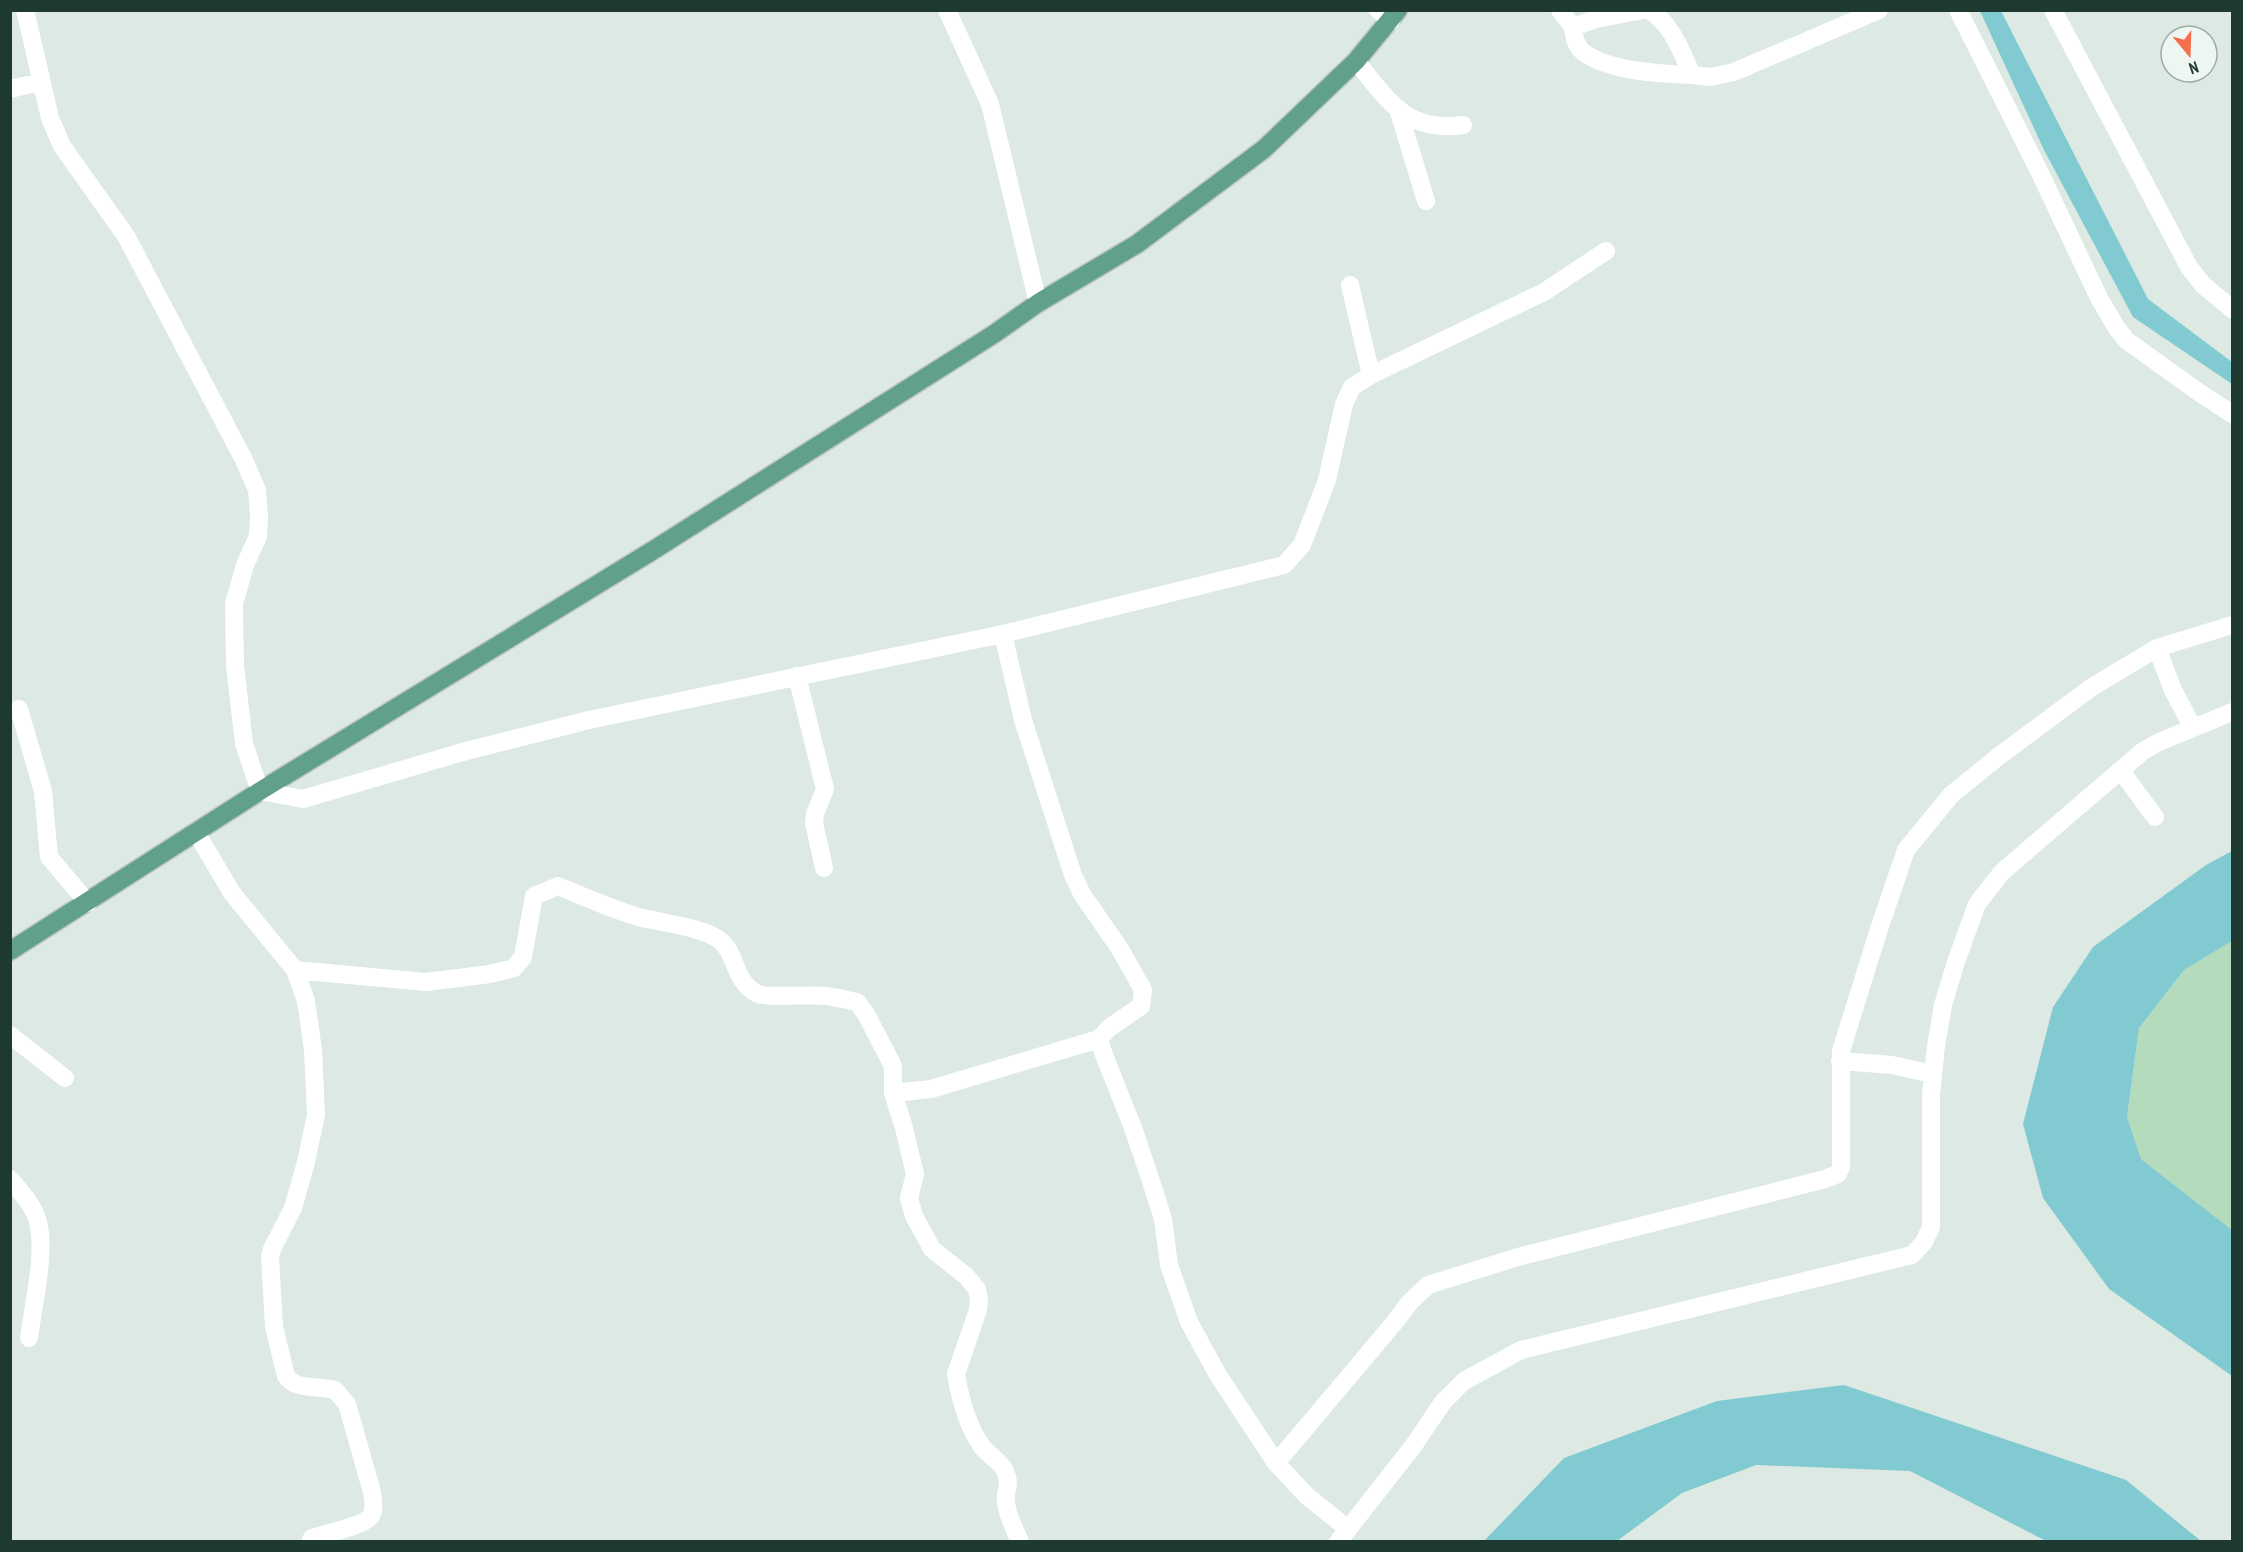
<svg xmlns="http://www.w3.org/2000/svg" width="2243" height="1552" viewBox="0 0 2243 1552" font-family="'PT Sans Narrow',sans-serif">
<style>
.green{fill:#b4dcbc}
.water{fill:#82cad1}
.lines{fill:none;stroke-linecap:round;stroke-linejoin:round}
.major-casing{stroke:#bcc4c1;stroke-width:21}
.minor{stroke:#fff;stroke-width:18}
.major{stroke:#60a08c;stroke-width:18}
</style>
<rect width="100%" height="100%" fill="#dde9e3"/>
<path class="green" d="M2232 941V1230L2141 1159 2127 1117 2139 1028 2184 970Z"/>
<path class="water" d="M1980 11H2001L2148 299 2232 362V384L2133 317 2044 150Z
M2232 851V941L2184 970 2139 1028 2127 1117 2141 1159 2232 1230V1376L2109 1289 2043 1198 2023 1124 2053 1007 2093 947 2206 865Z
M1844 1385 2126 1480 2201 1541H2046L1910 1471 1756 1465 1682 1493 1617 1541H1484L1564 1458 1717 1401Z"/>
<g class="lines">
<defs>
<path id="major" d="M10 951 260 791 652 551 994 334 1038 303 1137 244 1264 149 1356 61 1398 10"/>
</defs>
<use href="#major" class="major-casing"/>
<path class="minor" d="M25 10 50 118 62 146 126 236 243 458 257 490 259 515 258 536 245 565 234 604 235 665 244 744 260 791 303 799 466 751 589 720 1003 634 1284 565 1302 545 1327 480 1344 404 1352 387 1371 375 1544 292 1606 251
M947 10 990 104 1038 303
M1378 10 1391 21
M1560 10 1573 27 1596 19 1643 10
M1649 10C1671 22 1682 53 1692 75L1711 77 1734 72 1879 10
M1958 10 2040 173 2099 298 2116 327 2126 340 2197 391 2232 414
M2053 10 2189 267 2203 285 2232 309
M1573 27C1574 36 1575 45 1583 52 1607 71 1662 74 1692 75
M1356 61C1388 100 1406 133 1463 125
M10 89 41 82
M1398 109 1426 201
M1350 285 1371 375
M1003 634 1023 720 1073 875 1082 894 1120 949 1143 990 1141 1006 1109 1028 1099 1039 1104 1055 1133 1128 1149 1175 1163 1219 1169 1265 1189 1322 1218 1375 1276 1463 1307 1496 1348 1529
M2157 648 2173 690 2193 728
M797 676 825 789 815 814 814 823 824 868
M19 709 43 791 49 857 88 903
M2121 771 2155 817
M196 832 232 893 295 970 306 1001 313 1050 316 1115 306 1162 293 1208 272 1249 270 1257 274 1327 286 1376C296 1391 319 1385 335 1390L347 1404 372 1492C373 1500 375 1509 371 1516 364 1526 324 1534 312 1538L310 1542
M295 970 426 982 490 974 514 968 523 957 534 896 558 886C585 897 611 909 639 917 660 923 706 927 722 942 737 956 734 982 758 994 767 998 812 994 826 996 836 997 847 1000 857 1002L866 1014 893 1066V1093L904 1128 915 1174 909 1198 914 1216 932 1249 966 1276 977 1289 979 1300 978 1310 956 1374C960 1398 968 1428 983 1448 990 1456 1000 1461 1005 1471 1012 1487 1004 1489 1006 1502 1007 1516 1015 1529 1020 1542
M10 1035 65 1078
M1840 1061 1892 1065 1933 1074
M893 1093 931 1089 1099 1039
M10 1179C21 1192 34 1206 38 1222 46 1252 33 1306 29 1338
M1276 1463 1394 1323 1410 1302 1428 1285 1518 1257 1825 1179 1838 1174 1841 1167V1051L1879 929 1906 850 1951 795 1999 756 2092 687 2157 648 2232 625
M1338 1542 1414 1445 1443 1402 1464 1381 1521 1350 1912 1255 1924 1242 1931 1227V1095L1936 1046 1943 1005 1956 962 1977 904 2002 872 2143 751 2159 742 2232 712"/>
<use href="#major" class="major"/>
</g>
<rect width="2243" height="1552" fill="none" stroke="#1e3930" stroke-width="24"/>
<g transform="translate(2189 54) rotate(161)"><circle r="28" fill="#edf6f1" stroke="#9aaaa4" stroke-width="1.5"/>
<path d="M0-4.5L10 22L0 15L-10 22Z" fill="#f66d4e"/>
<text y="-9" font-size="16" font-weight="bold" text-anchor="middle" fill="#1e3930">N</text>
</g>
</svg>
